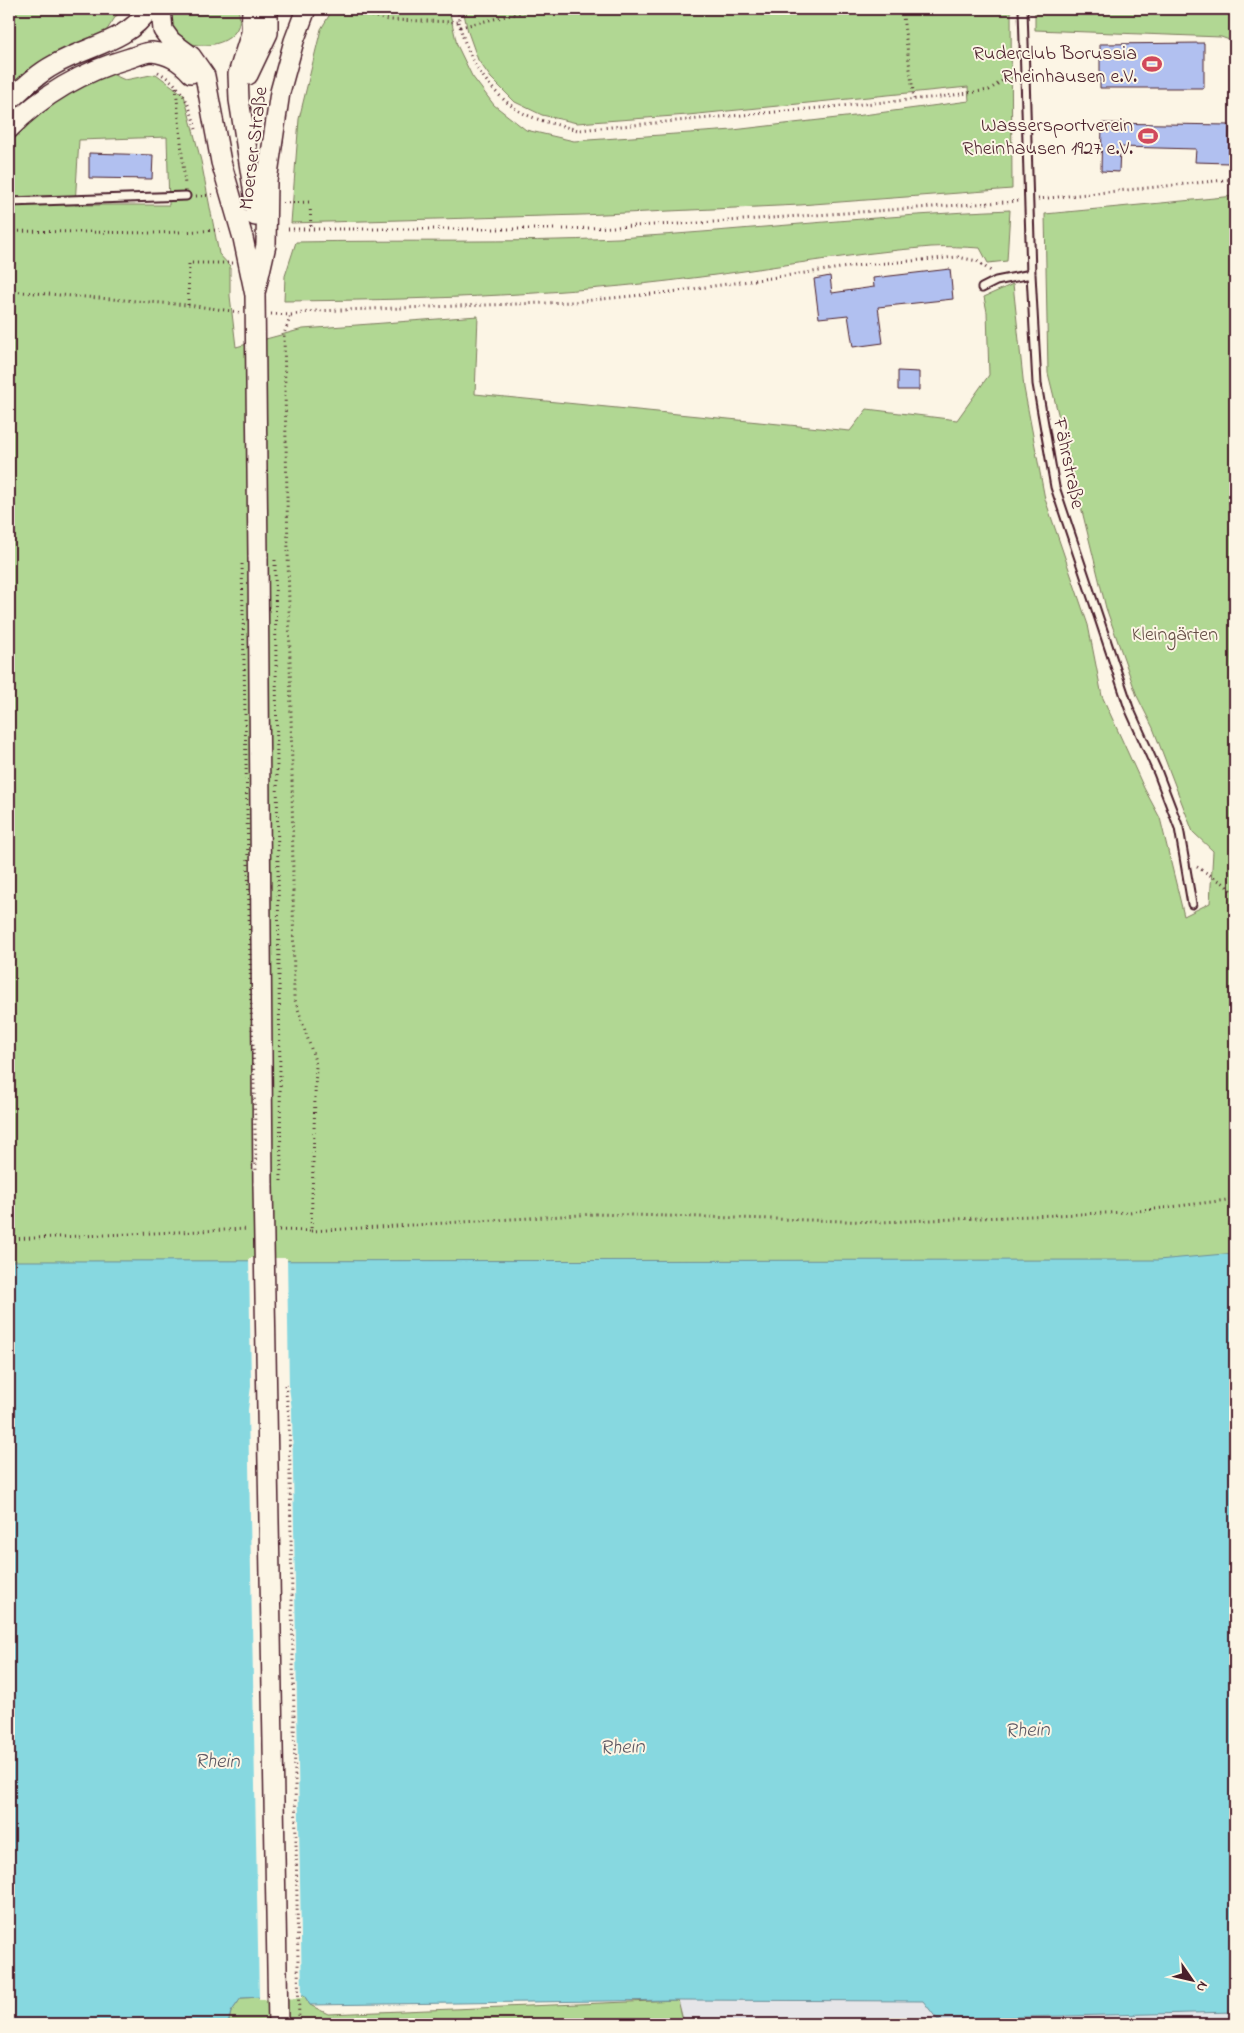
<svg xmlns="http://www.w3.org/2000/svg" width="1244" height="2033" viewBox="0 0 1244 2033" font-family="'Indie Flower',sans-serif">
<style>
.built{fill:#e6e5e8}
.green{fill:#b1d793;stroke:#7e7b5f;fill-rule:evenodd}
.water{fill:#87d8e0;stroke:#6f8e98}
.pier{fill:#fcf5e5}
.building{fill:#b1c0f0;stroke:#4a1f2b}
.lines{fill:none;stroke-linecap:round;stroke-linejoin:round}
.service-casing{stroke:#4a1f2b;stroke-width:11}
.secondary-casing{stroke:#4a1f2b;stroke-width:22}
.path{stroke:#4a1f2b;stroke-width:3;stroke-dasharray:1 4;stroke-linecap:butt}
.service{stroke:#fcf5e5;stroke-width:7}
.secondary{stroke:#fcf5e5;stroke-width:19}
.secondary-bridge-casing{stroke:#4a1f2b;stroke-width:22;stroke-linecap:butt}
.path-bridge{stroke:#4a1f2b;stroke-width:3;stroke-dasharray:1 4;stroke-linecap:butt}
.secondary-bridge{stroke:#fcf5e5;stroke-width:19}
.labels{text-anchor:middle;stroke-width:4;stroke-linejoin:round;paint-order:stroke}
.poi-label{font-size:20px;fill:#4a1f2b;stroke:#fcf5e5;text-anchor:end}
.street-label{font-size:20px;fill:#4a1f2b;stroke:#fcf5e5}
.park-label{font-size:20px;fill:#644d45;stroke:#fcf5e5}
.water-label{font-size:21px;font-style:italic;fill:#5c5661;stroke:#fcf5e5}
</style>
<rect width="100%" height="100%" fill="#fcf5e5"/>
<filter id="ink" filterUnits="userSpaceOnUse"><feTurbulence type="fractalNoise" baseFrequency=".02" numOctaves="2"/><feDisplacementMap in="SourceGraphic" scale="10" xChannelSelector="R" yChannelSelector="G"/><feConvolveMatrix kernelMatrix="1 2 1 2 8 2 1 2 1" color-interpolation-filters="sRGB"/></filter>
<g filter="url(#ink)">
<path class="built" d="M678 2000 923 2001 938 2019 1235 2012V2011V2024H684Z"/>
<path class="green" d="M9 9H125L116 16 103 36 9 96Z
M171 9H238C249 43 200 54 178 38 170 32 169 18 171 9Z
M333 9H449L457 45 472 76 494 105 526 130 574 141 733 130 863 115 969 101 968 87 688 115 577 123 542 115 515 102 491 78 478 60 468 32 463 9H1011L1012 189 800 205 582 215 291 223 299 119 321 29Z
M1035 9H1235V42L1221 37 1035 30Z
M105 71 125 80 156 74 184 95 201 161 219 254 230 266V296L236 347 303 329 478 316 475 394 850 431 867 409 957 420 989 375 987 312 984 297 1013 284 1024 388 1045 499 1088 625 1102 696 1144 788 1160 818 1184 916 1210 903 1213 851 1193 832 1153 728 1137 696 1106 608 1048 373 1045 214 1235 196V1270L9 1276V137L58 95ZM167 137 169 205H75L79 140Z
M1010 210 1007 261 988 263 980 248C964 247 947 246 931 247 843 254 756 271 668 281 541 296 412 300 284 301L285 276 296 242C403 240 511 243 618 238 749 230 879 215 1010 210Z
M304 1995 310 2005 328 2014 678 2000 684 2024H228L231 2012 241 1998Z"/>
<path class="water" d="M1235 1253V2012L937 2019 923 2001 678 2000 310 2005 304 1995 241 1998 231 2012 228 2024H9V1261L1158 1260Z"/>
<path class="pier" d="M249 1258H287L289 1387 292 1410 302 1998 259 2000 248 1410 251 1386Z"/>
<path class="building" d="M1204 43V88H1100V44Z
M1102 123 1229 125V163L1195 162 1196 149 1120 147 1119 172 1101 171Z
M89 153 153 155 152 179 89 178Z
M950 269 953 299 878 307 883 343 853 347 848 315 819 318 814 279 830 276 832 293 874 287 873 278Z
M898 371 919 372V390H898Z"/>
<g class="lines">
<defs>
<path id="service" d="M1023 9 1031 274 1037 384 1055 487 1129 708 1158 773 1179 828 1192 904
M9 202 186 196
M982 288 996 281 1031 274"/>
<path id="secondary" d="M161 9 163 30 171 41 191 56 205 76 221 162 243 238 255 295
M252 9 251 33 238 74 239 100 254 194 255 216
M248 75 268 33V9
M9 101C23 88 37 74 54 65 86 46 128 42 149 9
M9 129C42 95 84 71 130 58 136 56 145 52 152 52 169 54 180 61 191 73
M256 289 266 245 267 181 280 92 294 41 306 9
M258 556 263 1185"/>
</defs>
<use href="#service" class="service-casing"/>
<use href="#secondary" class="secondary-casing"/>
<path class="path" d="M343 9 389 20 459 22 458 9
M902 9 914 99
M459 22C467 58 488 91 519 111 537 121 559 125 578 130L940 97 989 90 1015 72
M460 27 536 9
M158 72C183 86 189 103 196 129
M176 87 185 185
M196 196 213 195
M1038 199 1235 179
M283 203 310 202 311 229
M288 229H568L699 223 1019 201
M9 231 156 233 221 230
M9 291 188 305 239 312
M188 305 189 263H233
M271 314 291 315 314 311 573 302 671 292 862 265 958 257 977 261 992 272
M1197 867 1223 883 1235 894
M279 1230 311 1231 316 1064 294 997 292 770 284 334 291 315
M311 1231 596 1214 880 1222 1130 1212 1235 1199
M9 1239 248 1229
M294 2021H313L323 2024
M254 2024V2023L263 2022"/>
<use href="#service" class="service"/>
<use href="#secondary" class="secondary"/>
<defs>
<path id="secondary-bridge" d="M255 295 258 556
M263 1185 278 2024"/>
</defs>
<use href="#secondary-bridge" class="secondary-bridge-casing"/>
<path class="path-bridge" d="M275 560 281 1181
M242 564 251 1010 253 1044 256 1170
M285 1385 289 1416 299 2024"/>
<use href="#secondary-bridge" class="secondary-bridge"/>
</g>
</g>
<defs>
<symbol id="stadium-bare" viewBox="-9 -9 18 18"><path d="M0-5a6.5 5 0 1 0 0 10a6.5 5 0 1 0 0-10ZM-3.5-1.8h7v3.6h-7Z" fill="#d1495b" stroke="#fcf5e5" stroke-width="2.5" paint-order="stroke"/></symbol>
</defs>
<g fill-rule="evenodd">
<use href="#stadium-bare" x="1138" y="50" width="28" height="28"/>
<use href="#stadium-bare" x="1134" y="122" width="28" height="28"/>
</g>
<g class="labels">
<g class="poi-label">
<text x="1137" y="59">Ruderclub Borussia<tspan x="1137" dy="23">Rheinhausen e.V.</tspan></text>
<text x="1133" y="131">Wassersportverein<tspan x="1133" dy="23">Rheinhausen 1927 e.V.</tspan></text>
</g>
<g class="street-label">
<text transform="translate(252 148) rotate(-83)" y="7">Moerser Straße</text>
<text transform="translate(1070 463) rotate(78)" y="7">Fährstraße</text>
</g>
<g class="park-label">
<text x="1175" y="640">Kleingärten</text>
</g>
<g class="water-label">
<text transform="translate(1027 1729) rotate(-2)" y="7">Rhein</text>
<text transform="translate(622 1746) rotate(-2)" y="7">Rhein</text>
<text x="217" y="1767">Rhein</text>
</g>
</g>
<rect width="1244" height="2033" fill="none" stroke="#fcf5e5" stroke-width="30"/>
<rect x="15" y="15" width="1214" height="2003" fill="none" stroke="#4a1f2b" stroke-width="2" filter="url(#ink)"/>
<g transform="translate(1192 1980) rotate(124)" stroke="#fcf5e5" stroke-width="4" paint-order="stroke">
<path d="M0-4L9 19L0 12L-9 19Z" fill="#4a1f2b"/>
<text y="-8" font-size="14" font-weight="bold" text-anchor="middle" fill="#4a1f2b">N</text>
</g>
</svg>
